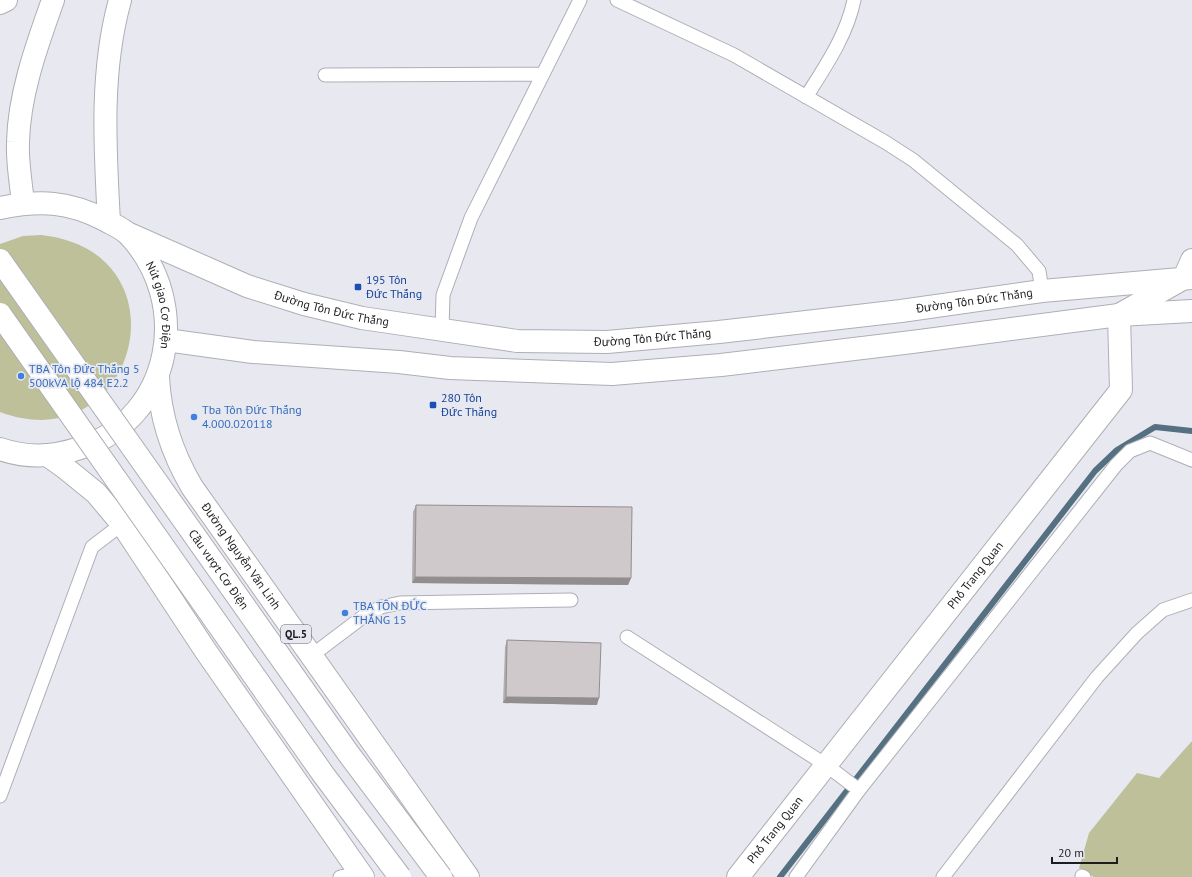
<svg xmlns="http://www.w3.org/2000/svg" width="1192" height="877" viewBox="0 0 1192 877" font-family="'PT Sans',sans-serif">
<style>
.green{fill:#bdc099}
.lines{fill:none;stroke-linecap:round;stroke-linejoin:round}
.stream{stroke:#547081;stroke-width:6}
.lane-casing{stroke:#adafb5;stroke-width:15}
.street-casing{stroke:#adafb5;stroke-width:24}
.secondary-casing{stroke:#adafb5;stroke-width:24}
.primary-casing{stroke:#adafb5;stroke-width:24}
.highway-casing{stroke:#adafb5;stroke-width:24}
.lane{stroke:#fff;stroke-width:13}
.street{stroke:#fff;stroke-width:22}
.secondary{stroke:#fff;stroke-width:22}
.primary{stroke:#fff;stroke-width:22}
.highway{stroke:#fff;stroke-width:22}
.highway-bridge-casing{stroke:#adafb5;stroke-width:24;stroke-linecap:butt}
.highway-bridge{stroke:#fff;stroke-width:22}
.wall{fill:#b3adaf}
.shaded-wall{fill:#928d8f}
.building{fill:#d0c9cc;stroke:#928d8f}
.transit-dot{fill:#1a4fb4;stroke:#e8e9f0;stroke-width:1.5}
.shop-dot{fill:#3f7fe0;stroke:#e8e9f0;stroke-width:1.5}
.labels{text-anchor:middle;stroke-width:3.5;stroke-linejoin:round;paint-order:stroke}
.shield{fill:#e8e9f0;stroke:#5a5a5e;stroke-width:1}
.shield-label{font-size:11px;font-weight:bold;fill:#1d1d20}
.transit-label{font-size:12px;fill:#164399;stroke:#e8e9f0;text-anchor:start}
.street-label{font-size:12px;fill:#1d1d20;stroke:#e8e9f0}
.shop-label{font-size:12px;fill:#366cbe;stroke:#e8e9f0;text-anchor:start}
</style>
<rect width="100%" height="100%" fill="#e8e9f0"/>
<path class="green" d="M41 235C191 251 137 463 0 412V244L23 236Z
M1192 741V877H1094L1079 868 1089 833 1137 773 1159 778Z"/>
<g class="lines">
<path class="stream" d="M780 877 1095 471 1117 450 1155 427 1192 431"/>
<defs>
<path id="lane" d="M617 0 734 55 885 142 913 160 1017 245 1039 271 1042 291
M325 75 543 74
M806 97C825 67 847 35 854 0
M442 329 443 295 471 218 580 0
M627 637 826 765 859 790
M311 656 364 616 381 607 400 603 571 600
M0 796 92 547 122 524
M1082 876 1084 877
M340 877 359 873
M796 877 859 790 1116 465 1130 451 1150 443 1192 460
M943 877 1097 677 1137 633 1163 610 1192 600"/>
<g id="street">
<path id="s1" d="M738 877 1121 390 1119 315 1184 278 1192 260"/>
</g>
<g id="secondary">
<path id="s2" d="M127 233 247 286 304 304 362 318 517 341 607 342 719 332 901 311 1042 291 1192 278"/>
<path d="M166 340 253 352 399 362 450 368 612 374 721 365 912 342 1119 315 1192 311"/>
</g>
<path id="primary" d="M23 203C21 183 17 162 18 142 19 94 37 45 53 0
M109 222C105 148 100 72 120 0"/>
<g id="highway">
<path d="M0 3 6 0"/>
<path id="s3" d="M0 208C40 200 68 201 105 220 112 224 122 228 128 234 193 302 173 418 80 448 54 457 26 458 0 449"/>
<path id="s4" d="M158 377C160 417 172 453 192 487L468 877"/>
<path d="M47 455 64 467 96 493 122 524 205 650 363 877"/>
</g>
</defs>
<use href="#lane" class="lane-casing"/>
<use href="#street" class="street-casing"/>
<use href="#secondary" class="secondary-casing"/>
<use href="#primary" class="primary-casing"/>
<use href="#highway" class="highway-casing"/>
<use href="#lane" class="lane"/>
<use href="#street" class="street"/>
<use href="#secondary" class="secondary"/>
<use href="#primary" class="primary"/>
<use href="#highway" class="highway"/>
<defs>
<g id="highway-bridge">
<path id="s5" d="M0 260 348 753 441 877"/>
<path d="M0 314 323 774 400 877"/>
</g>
</defs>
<use href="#highway-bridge" class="highway-bridge-casing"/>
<use href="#highway-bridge" class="highway-bridge"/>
</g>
<path class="wall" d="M416 505 631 578 628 585 412 583 413 512Z
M507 640 597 705 503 703 505 647Z"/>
<path class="shaded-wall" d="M415 577 631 578 628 585 412 583Z
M506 697 599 698 597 705 503 703Z"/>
<path class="building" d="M416 505 632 507 631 578 415 577Z
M507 640 601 643 599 698 506 697Z"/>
<g class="transit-dot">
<rect x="354" y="283" width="8" height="8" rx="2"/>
<rect x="429" y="401" width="8" height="8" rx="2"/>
</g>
<g class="shop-dot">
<circle cx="21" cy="376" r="4"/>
<circle cx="194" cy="417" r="4"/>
<circle cx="345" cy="613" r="4"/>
</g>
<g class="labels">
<rect class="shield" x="281" y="625" width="30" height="18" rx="3"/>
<g class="shield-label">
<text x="296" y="638">QL.5</text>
</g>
<g class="transit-label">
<text x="366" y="284">195 Tôn<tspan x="366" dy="14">Đức Thắng</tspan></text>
<text x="441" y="402">280 Tôn<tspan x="441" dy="14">Đức Thắng</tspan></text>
</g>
<g class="street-label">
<text dy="4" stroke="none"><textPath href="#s2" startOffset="867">Đường Tôn Đức Thắng</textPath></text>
<text dy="4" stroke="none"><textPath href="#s3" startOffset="215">Nút giao Cơ Điện</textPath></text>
<text dy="4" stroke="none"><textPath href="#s2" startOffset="219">Đường Tôn Đức Thắng</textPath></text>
<text dy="4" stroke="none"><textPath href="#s2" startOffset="543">Đường Tôn Đức Thắng</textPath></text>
<text dy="4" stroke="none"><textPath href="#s4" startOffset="201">Đường Nguyễn Văn Linh</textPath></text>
<text dy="4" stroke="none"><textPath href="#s5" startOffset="379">Cầu vượt Cơ Điện</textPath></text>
<text dy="4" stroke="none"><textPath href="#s1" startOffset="384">Phố Trang Quan</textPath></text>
<text dy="4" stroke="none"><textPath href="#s1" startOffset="60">Phố Trang Quan</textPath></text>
</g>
<g class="shop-label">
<text x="29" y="373">TBA Tôn Đức Thắng 5<tspan x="29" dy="14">500kVA lộ 484 E2.2</tspan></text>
<text x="202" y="414">Tba Tôn Đức Thắng<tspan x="202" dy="14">4.000.020118</tspan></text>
<text x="353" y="610">TBA TÔN ĐỨC<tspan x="353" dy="14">THẮNG 15</tspan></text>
</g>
</g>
<path d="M1052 857v6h65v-6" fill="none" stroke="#1d1d20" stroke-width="2"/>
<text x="1058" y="857" font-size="12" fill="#1d1d20" stroke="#e8e9f0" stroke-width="3" paint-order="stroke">20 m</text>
</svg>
